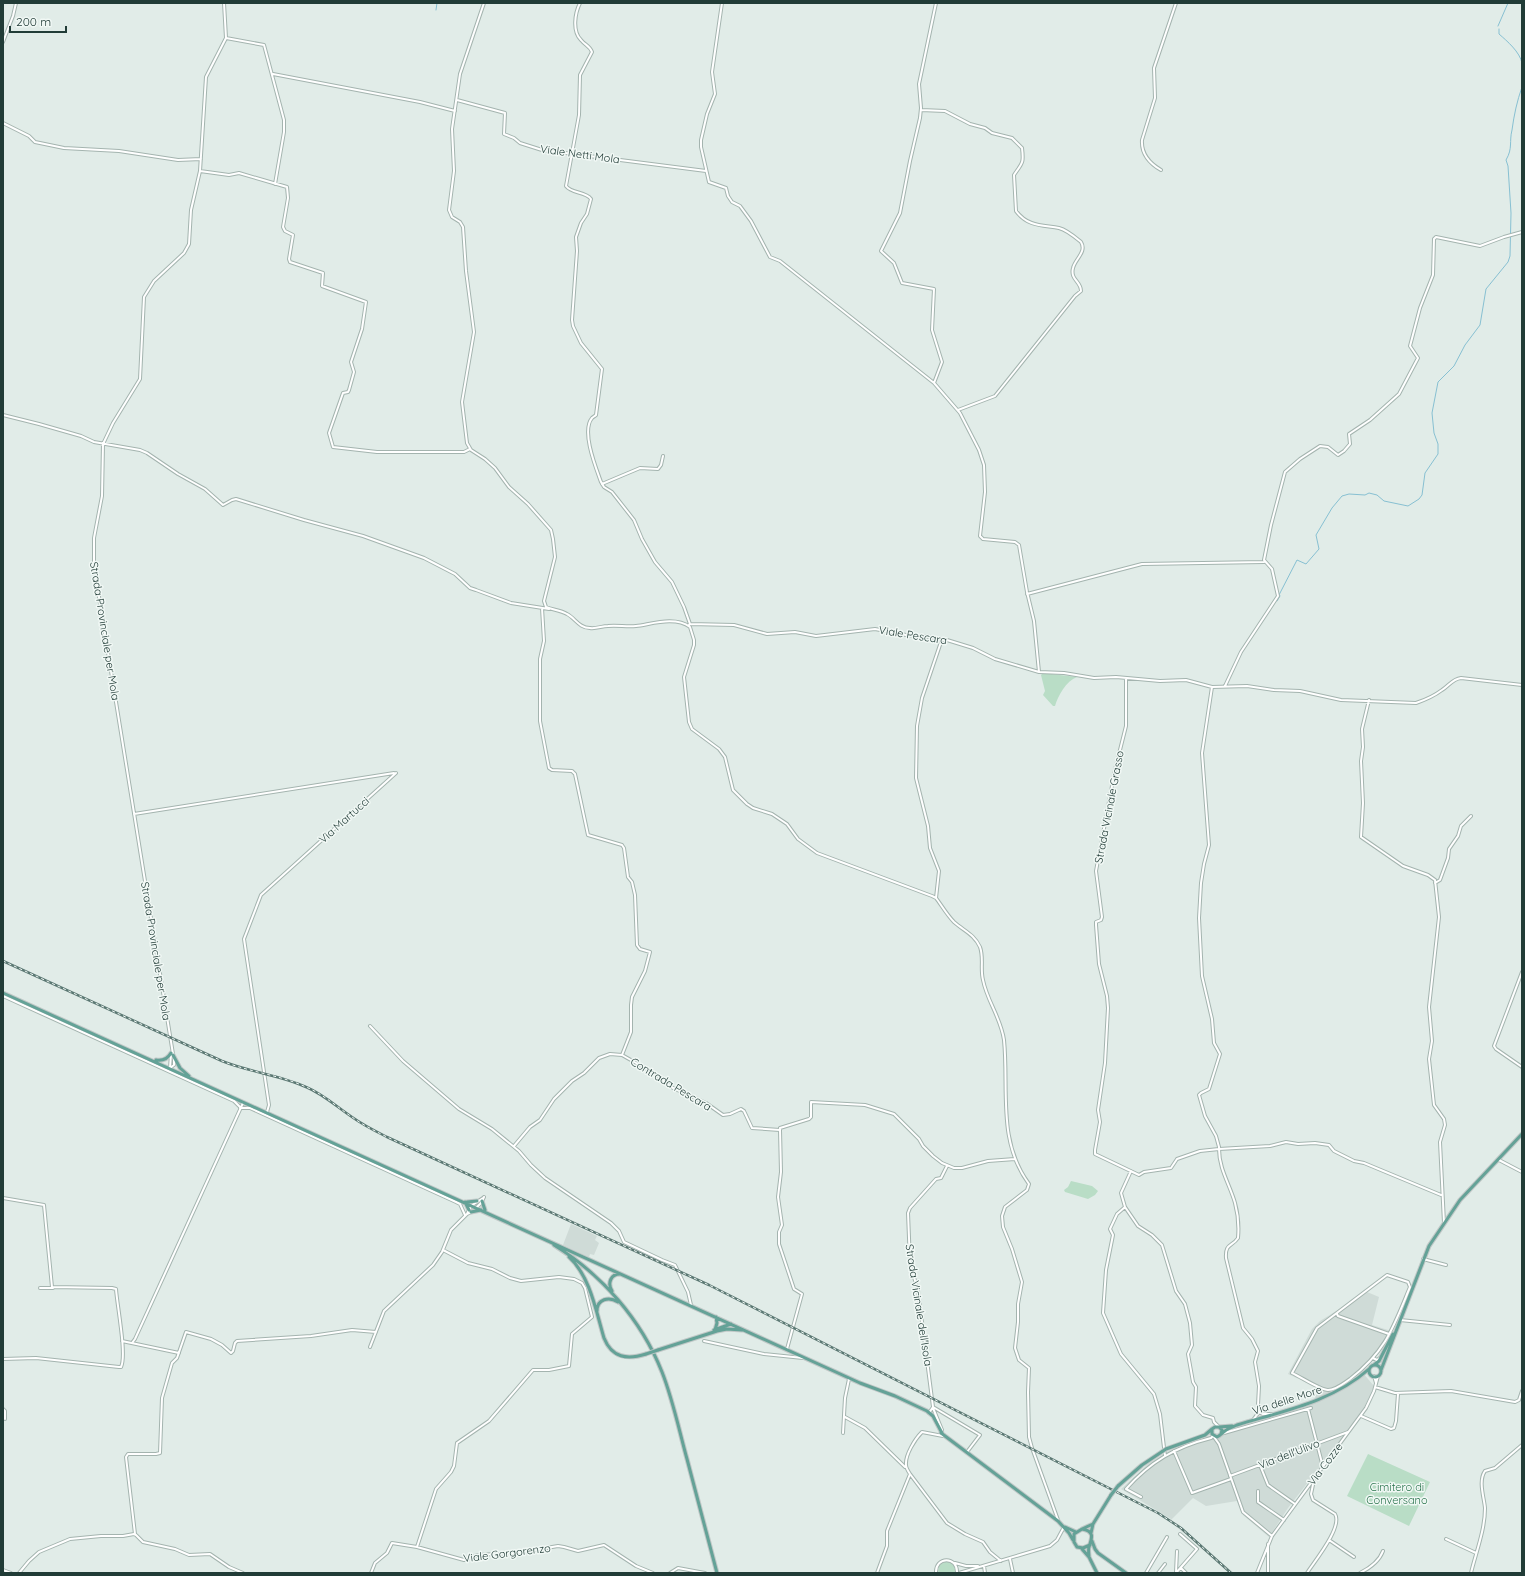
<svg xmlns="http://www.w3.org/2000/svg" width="1525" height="1576" viewBox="0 0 1525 1576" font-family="Quicksand,sans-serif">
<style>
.built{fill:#cfdbd7}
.green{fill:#b9ddc6}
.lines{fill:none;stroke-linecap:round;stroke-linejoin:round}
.stream{stroke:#87c0d2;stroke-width:1}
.minor-casing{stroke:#a4b4af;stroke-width:4}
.major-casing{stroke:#c1c8c7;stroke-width:5}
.minor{stroke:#fff;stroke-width:2}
.major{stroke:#64a297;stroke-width:3}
.rail-casing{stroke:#5b7873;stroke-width:2.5}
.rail{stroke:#f1f8f5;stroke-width:1;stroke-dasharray:3;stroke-linecap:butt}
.major-bridge-casing{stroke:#c1c8c7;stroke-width:5;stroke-linecap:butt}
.major-bridge{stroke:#64a297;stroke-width:3}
.labels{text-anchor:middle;stroke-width:3;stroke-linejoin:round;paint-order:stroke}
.street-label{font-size:11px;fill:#213c37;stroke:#f1f8f5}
.park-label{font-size:11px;fill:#2a744d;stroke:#f1f8f5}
</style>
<rect width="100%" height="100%" fill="#e1ece8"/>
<path class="built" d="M571 1224 597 1236 595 1240 599 1243 594 1255 590 1254 589 1257 563 1245Z
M1367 1292 1379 1297 1372 1325 1388 1330 1392 1333 1384 1347 1362 1372 1374 1386 1371 1393 1365 1406 1344 1436 1288 1508 1269 1537 1243 1515 1237 1501 1206 1506 1193 1498 1171 1520 1234 1573H1229L1190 1538 1169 1521 1171 1519 1121 1489 1149 1463 1170 1450 1185 1443 1306 1407 1315 1399 1316 1387 1288 1374 1312 1329 1320 1321Z"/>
<path class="green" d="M1043 673 1077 677C1066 681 1058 696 1055 706H1053L1043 695 1045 691 1041 675Z
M1071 1181 1092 1186 1098 1191 1095 1195 1088 1199 1065 1192 1064 1190 1068 1187Z
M1368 1454 1430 1482 1409 1526 1347 1496Z
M947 1561 954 1565 956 1573H938L939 1565Z"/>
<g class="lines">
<path class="stream" d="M436 10 437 3
M1498 26 1508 3
M1499 29V34C1507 41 1520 52 1522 63
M1279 595 1297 560 1306 564 1319 549 1316 535 1332 508 1342 496 1349 494 1365 495 1369 493 1377 495 1384 501 1408 506 1419 499 1422 495 1425 473 1438 454V444L1434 433 1432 413 1438 382 1454 366 1465 345 1480 325 1486 289 1508 262 1510 256 1511 213 1508 166 1506 160C1513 148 1509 142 1512 130 1514 115 1517 101 1522 87
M1277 601 1280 596"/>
<defs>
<path id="minor" d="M484 3 460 74 452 129 454 171 449 210 452 217 460 222 463 227 466 271 474 332 462 402 467 443 471 450 485 459 495 468 509 487 528 504 551 530 553 539 555 557 544 601 546 607C553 610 560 610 567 614 575 618 579 628 590 628 596 629 602 626 608 626 617 625 627 627 636 626 652 624 675 616 690 627L694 640V645L684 677 689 722 692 729 719 749 725 757 733 790 747 804 753 808 772 814 787 824 798 839 817 853 932 896 936 898C942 906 947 915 954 922 964 931 974 934 980 947 984 958 980 969 983 980 987 1001 1001 1018 1004 1040 1009 1089 997 1141 1029 1184L1027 1190 1005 1207 1002 1216 1003 1227 1012 1249 1022 1282 1018 1304V1322L1015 1348 1019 1360 1029 1368 1028 1392 1029 1437 1032 1448 1058 1520
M580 3C575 13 572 31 581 40 585 45 590 46 592 52L580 75 579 115 566 186C572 194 585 191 591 199L587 214 581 223 576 237 577 251 572 320 573 326 581 343 602 369 596 415C595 416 593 417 592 418 581 431 596 468 601 482L604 487 612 492 634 520 642 539 655 562 672 582 684 607 690 624
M722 3 712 72 715 94 707 114 701 140V147L709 182 726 188 728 196 732 202 740 206 751 221 770 257 780 261 934 383 960 413 979 450 984 465 985 492 980 536 983 539 1015 542 1019 545 1027 592 1034 621 1039 672
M226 38 264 45 284 120V132L275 184
M3 42 13 16 16 3
M273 74 420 102 455 111
M457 100 505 113 504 134 514 138 520 143 542 150 706 171
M921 110 945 111 970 124 985 128 992 133 1012 138 1022 148C1024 164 1022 163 1014 175L1016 211C1028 227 1043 225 1059 228 1067 230 1075 237 1081 242 1087 252 1075 259 1073 268 1070 280 1081 281 1081 291L1075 296 995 396 958 410
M3 123 29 136 35 142 64 148 119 151 178 160 201 159
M1161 170C1149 163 1141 154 1142 140L1155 98 1154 68 1176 3
M200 171 229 175 239 173 287 187 288 198 283 227 285 231 293 235 289 259 290 262 323 273 322 286 366 302 362 329 351 362 354 372 349 390 348 392 343 393 329 433 333 447 377 452H464L470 449
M934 383 942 362 932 330 934 289 902 283 894 263 881 251 900 213 910 161 920 118 921 108 919 84 936 3
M3 415 39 424 81 436 94 442 140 450 147 453 178 474 205 489 223 505 232 500 236 499 304 520 363 536 424 558 455 574 470 588 476 590 511 603 549 609
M602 484 640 468 658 469 661 465 663 456
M1027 594 1142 564 1264 562
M542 608 544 641 540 659V721L549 768 552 770 572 771 575 774 588 835 622 845 624 848 628 877 632 882 635 895 637 945 640 949 650 952 645 971 632 997 631 1005V1032L622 1055
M689 625 690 624 734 625 767 634 795 632 816 636 875 629 906 635 931 637 947 640 973 648 995 659 1039 672 1064 673 1094 678 1116 677 1160 681 1186 680 1212 687 1247 686 1274 690 1300 691 1341 700 1416 703C1425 700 1434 696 1442 690 1449 686 1452 679 1461 678L1522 685
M1126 679V726L1115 770 1096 871 1102 917 1101 920 1096 922V925L1099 964 1107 996 1108 1008 1105 1063 1098 1110 1100 1122 1095 1150V1154L1139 1175 1144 1172 1171 1168 1177 1159 1200 1151 1219 1149V1147L1216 1136 1205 1116 1199 1095 1201 1093 1209 1089 1220 1054 1214 1043 1212 1019 1202 976 1199 918 1201 883 1204 864 1209 845 1202 753 1212 687
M1225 686 1241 652 1278 596 1272 569 1264 560 1271 525 1285 472 1300 459 1320 446 1328 447 1338 455 1344 451 1350 444 1349 434 1370 420 1399 394 1418 358 1410 346 1420 308 1433 275 1434 239 1436 237 1480 246 1504 237 1522 232
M1369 700 1362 729 1363 747 1361 761 1363 803 1361 837 1403 866 1428 875 1435 880 1439 917 1429 1007 1432 1041 1429 1059 1434 1105 1444 1119 1445 1125 1440 1142 1444 1223
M134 814 394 773
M1435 883 1440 880 1448 858 1449 849 1458 836 1461 826 1471 816
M936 898 939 871 930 848 928 826 916 778 917 726 922 698 942 639
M1522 972 1494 1046 1496 1049 1522 1067
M3 996 234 1101 240 1107
M370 1026 403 1061 459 1109 492 1129 519 1151 531 1165 545 1178 611 1223 619 1231 624 1242 662 1260 675 1265 688 1292 691 1305
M173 1054 94 566V538L102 496 103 444 113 423 140 379 144 297 154 281 184 253 189 244 191 210 200 171 206 77 226 38 224 3
M170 1068 174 1065V1059
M170 1068 171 1054
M240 1108H250L456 1202 460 1204 465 1215
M267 1112 269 1105 244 939 261 895 396 773
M780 1130V1128L809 1119 811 1117V1102L865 1105 894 1114 919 1139 923 1146 933 1156 942 1163 954 1168H962L988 1161 1015 1159
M514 1146 530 1127 540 1120 554 1099 572 1081 584 1073 599 1058 610 1054 622 1055 652 1072 673 1088 706 1103 723 1115 730 1114 741 1109 744 1111 752 1128 780 1130 781 1172 778 1197 782 1225 779 1232V1244L794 1289 802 1294 787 1349
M1499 1160 1522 1172
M1131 1171 1121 1193 1125 1207 1138 1226 1152 1235 1162 1245 1176 1291 1185 1304 1190 1323 1192 1345 1188 1354 1193 1382 1196 1387 1195 1406 1203 1415 1213 1418 1214 1422 1218 1426
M3 1198 44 1205 52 1287 112 1288 116 1289C117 1305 127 1355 121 1367H119L36 1358 3 1359
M1125 1207 1117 1214 1110 1229 1113 1235 1106 1270 1103 1313 1121 1354 1154 1394 1160 1414 1165 1456
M476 1208 481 1203 484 1197
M467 1214 471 1206 483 1198
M1423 1259 1446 1265
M1387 1275 1408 1282 1410 1287C1393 1328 1386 1351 1350 1379 1344 1383 1336 1390 1328 1390 1320 1390 1301 1377 1292 1373L1317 1328Z
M40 1288H53
M1337 1314 1338 1316 1389 1334
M1400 1320 1450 1325
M122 1341 179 1353
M704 1341 764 1354 803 1358
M132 1343 135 1339 243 1103
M370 1347 384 1311 433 1265 442 1252 451 1230 467 1214 471 1212
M1373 1358 1377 1360 1380 1358
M1374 1376 1376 1383
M1375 1387 1395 1393 1451 1391 1515 1402 1519 1400 1522 1391
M933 1407 980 1435 967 1452
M933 1408 942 1430
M3 1409 5 1411V1419
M1308 1409 1323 1467
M1259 1412 1258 1405 1259 1386 1255 1362 1258 1351 1252 1339 1243 1328 1226 1258C1225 1243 1232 1247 1238 1238 1239 1227 1238 1214 1235 1203 1230 1185 1219 1169 1219 1149L1270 1146 1286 1142 1298 1144 1315 1143 1329 1145 1334 1151 1354 1161 1364 1163 1441 1195
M929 1413 933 1407 932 1399 918 1291 910 1263 908 1213 910 1208 936 1179 941 1178 947 1166
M1361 1416 1391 1429 1394 1428 1396 1421 1398 1394
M845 1417 865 1428 905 1467
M1253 1420 1259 1412 1263 1414H1272
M843 1433 845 1398 849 1379
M1224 1433 1311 1408
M1214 1437 1219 1444 1243 1512 1272 1536
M1174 1451 1192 1493 1231 1479
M1260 1465 1268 1485 1295 1504
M910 1474 947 1523 965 1534 983 1542 990 1552 1001 1561
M1230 1476 1348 1432
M1258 1491V1502L1284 1520
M1141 1497 1126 1489C1150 1462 1175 1447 1211 1438L1213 1436
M135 1534 126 1457 128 1454H156L160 1453 162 1398 172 1363 177 1358 186 1332 211 1339 222 1345 231 1353 233 1351 235 1343 237 1341 311 1336 352 1330 376 1332
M1446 1539 1476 1553
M1329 1540 1354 1557
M417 1547 436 1489 451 1472 454 1466 457 1443 489 1421 533 1370H549L569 1366 572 1334 592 1317 585 1288 582 1283 574 1279 559 1277 521 1281 510 1278 492 1269 468 1263 443 1250
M1010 1559 1013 1573
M955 1563 966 1566H978
M984 1566 985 1573
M1181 1568 1186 1573
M3 1570 11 1573
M1176 1572 1177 1551
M19 1573 29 1561 39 1552 70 1539 101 1536H123L134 1534 136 1535 143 1542 175 1549 189 1555 210 1554 229 1567 243 1573
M371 1573 375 1563 387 1553 392 1543 417 1547 464 1560 478 1555 517 1553 558 1546 564 1547 578 1551 604 1545 636 1566 653 1573
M670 1573 678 1568 705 1573
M877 1573 887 1546V1531L910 1474C908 1471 906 1468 906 1465 905 1455 915 1439 922 1432L943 1436
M936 1573C935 1556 958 1556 957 1573
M959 1573 1050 1546 1057 1540 1064 1527
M1146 1573 1167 1537
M1158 1573 1165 1564
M1176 1573 1197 1549 1180 1534
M1257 1573 1272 1536 1366 1408 1374 1391 1378 1376
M1268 1573V1544
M1307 1573C1314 1562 1343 1527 1335 1514L1313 1500 1311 1494 1314 1480
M1360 1573C1370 1568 1379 1562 1383 1551
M1471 1573C1476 1552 1485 1530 1485 1508 1484 1497 1478 1481 1485 1471L1495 1468 1522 1445"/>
<path id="major" d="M3 993 860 1383 895 1396 927 1411 933 1416 942 1433
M173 1055 180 1068 189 1076
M156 1060C162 1061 167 1060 171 1053
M482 1201 485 1210
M465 1202 469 1210
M467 1202 477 1201
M471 1212 481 1210
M554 1245C601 1274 641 1319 662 1372 673 1400 679 1430 687 1459 697 1497 707 1535 717 1573
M569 1257C590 1276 596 1311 604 1338 612 1358 627 1360 646 1354
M612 1291C607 1283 611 1274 620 1274
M597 1311C597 1299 609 1296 618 1302
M714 1330 731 1324
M715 1330 717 1323 716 1317
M658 1350 717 1331 727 1329 742 1330
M1374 1365 1379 1361 1393 1334
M1369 1371a6 6 0 1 1 12 0a6 6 0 1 1-12 0Z
M1381 1370 1429 1246 1460 1200 1522 1134
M1219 1427 1232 1426
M941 1433 1058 1521 1069 1533 1073 1540
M1221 1434 1222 1430 1219 1427H1215L1212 1429V1434L1217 1437C1221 1435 1222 1433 1225 1431 1228 1428 1233 1427 1237 1425 1283 1411 1332 1402 1369 1369
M1166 1449 1205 1435 1212 1429
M1118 1486 1142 1465 1163 1451
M1065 1527 1076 1532
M1082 1529 1093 1524
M1091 1533 1093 1524 1111 1495
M1092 1541 1095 1549 1098 1553 1126 1573
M1082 1549 1089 1557 1097 1573
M1089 1557C1089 1554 1088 1550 1089 1547 1092 1538 1095 1531 1082 1529L1074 1534V1542L1077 1547 1083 1548 1090 1545"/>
</defs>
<use href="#minor" class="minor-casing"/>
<use href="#major" class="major-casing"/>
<use href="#minor" class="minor"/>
<use href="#major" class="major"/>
<defs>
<path id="rail" d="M3 961 222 1061C249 1072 280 1075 306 1087 323 1094 337 1107 352 1117 363 1125 375 1131 387 1137L709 1285 1158 1513 1181 1528 1231 1573"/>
</defs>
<use href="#rail" class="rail-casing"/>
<use href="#rail" class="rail"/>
<defs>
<path id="major-bridge" d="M646 1354 658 1350
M1163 1451 1166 1449
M1111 1495 1118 1486"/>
</defs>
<use href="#major-bridge" class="major-bridge-casing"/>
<use href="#major-bridge" class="major-bridge"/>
</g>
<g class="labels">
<g class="street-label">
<text transform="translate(580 154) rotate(8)" y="4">Viale Netti Mola</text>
<text transform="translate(105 631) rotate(81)" y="4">Strada Provinciale per Mola</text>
<text transform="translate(913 635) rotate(9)" y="4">Viale Pescara</text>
<text transform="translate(1109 807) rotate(-79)" y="4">Strada Vicinale Grasso</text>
<text transform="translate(344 820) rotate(-42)" y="4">Via Martucci</text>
<text transform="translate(156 951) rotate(81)" y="4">Strada Provinciale per Mola</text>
<text transform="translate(671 1084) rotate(31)" y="4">Contrada Pescara</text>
<text transform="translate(919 1305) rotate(81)" y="4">Strada Vicinale dell'Isola</text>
<text transform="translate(1287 1400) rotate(-18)" y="4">Via delle More</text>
<text transform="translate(1289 1454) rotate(-21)" y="4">Via dell'Ulivo</text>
<text transform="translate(1325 1464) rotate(-53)" y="4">Via Cozze</text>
<text transform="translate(507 1553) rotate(-7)" y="4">Viale Gorgorenzo</text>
</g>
<g class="park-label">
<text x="1397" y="1491">Cimitero di<tspan x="1397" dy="13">Conversano</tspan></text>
</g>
</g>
<rect width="1525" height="1576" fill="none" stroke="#213c37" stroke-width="8"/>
<path d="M10 26v6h56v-6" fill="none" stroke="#213c37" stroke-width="2"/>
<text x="16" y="26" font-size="12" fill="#213c37" stroke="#f1f8f5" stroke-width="3" paint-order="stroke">200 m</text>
</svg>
